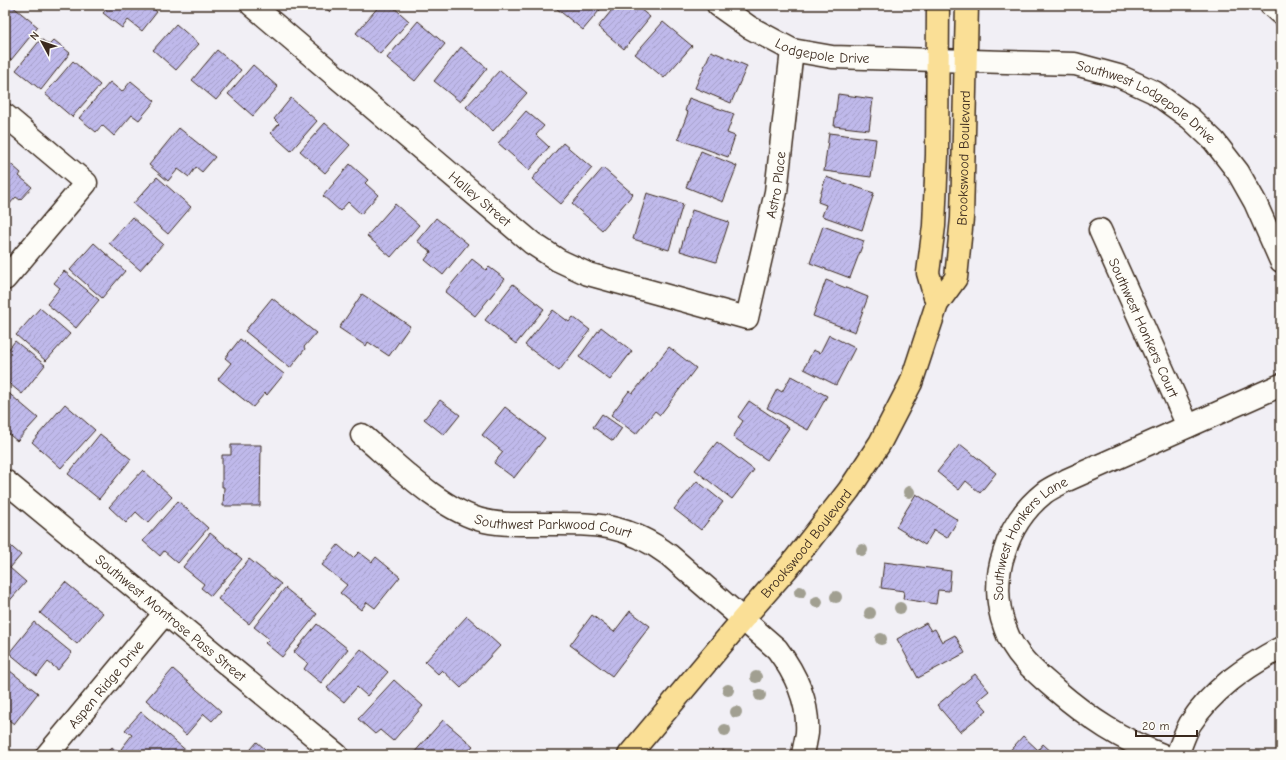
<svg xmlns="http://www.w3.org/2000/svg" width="1286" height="760" viewBox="0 0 1286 760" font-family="'Comic Neue',sans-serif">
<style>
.building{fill:url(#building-hatch);stroke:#3b2a1e}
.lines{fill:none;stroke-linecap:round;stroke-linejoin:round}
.minor-casing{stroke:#3b2a1e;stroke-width:25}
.major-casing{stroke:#3b2a1e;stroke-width:25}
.minor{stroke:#fdfcf7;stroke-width:22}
.major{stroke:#fadf96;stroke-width:22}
.tree{fill:#a19f91}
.labels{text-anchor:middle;stroke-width:3;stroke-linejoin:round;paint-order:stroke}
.street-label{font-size:14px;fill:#3b2a1e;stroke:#fdfcf7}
</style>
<defs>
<pattern id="building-hatch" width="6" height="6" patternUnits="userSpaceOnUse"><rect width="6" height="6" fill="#bfb9eb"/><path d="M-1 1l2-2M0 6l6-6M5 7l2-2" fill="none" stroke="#a59fc9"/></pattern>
</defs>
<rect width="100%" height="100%" fill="#f1eff5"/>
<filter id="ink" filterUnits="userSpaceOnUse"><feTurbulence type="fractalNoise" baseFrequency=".025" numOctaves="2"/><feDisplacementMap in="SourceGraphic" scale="8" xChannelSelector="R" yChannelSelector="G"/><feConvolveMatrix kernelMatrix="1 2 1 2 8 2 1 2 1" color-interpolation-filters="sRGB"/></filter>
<g filter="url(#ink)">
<path class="building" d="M11 5 38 27 11 60 5 55V12Z
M110 5H149L157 12 142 31 128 20 122 28 103 13Z
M322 5H335L330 12Z
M380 5H391L409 21 380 54 356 33Z
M559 5H604L583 30 556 8Z
M616 5H635L650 17 624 49 598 27Z
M418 21 445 44 415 81 387 58Z
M663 22 692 46 664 78 635 54Z
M176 24 199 44 176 70 153 50Z
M41 39 49 45 54 40 70 53 41 90 16 70Z
M461 47 487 68 460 102 434 81Z
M217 50 241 70 216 100 192 80Z
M711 51 747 66 731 103 695 88Z
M73 61 100 85 72 117 45 94Z
M253 65 278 87 253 116 228 94Z
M500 70 527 93 493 131 466 107Z
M131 81 155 101 139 120 132 115 114 136 102 125 96 132 79 118 110 82 122 92Z
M838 94 873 99 869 130 834 126Z
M291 98 317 121 291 151 271 133 279 124 274 119Z
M689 98 734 114 727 133 735 136 728 157 678 139 688 112 685 111Z
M526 111 544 126 536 135 549 147 529 170 498 143Z
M325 123 350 145 325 173 300 151Z
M179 128 215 157 202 172 196 167 189 177 178 169 168 181 149 165Z
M829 133 876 139 871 177 824 171Z
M563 143 592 168 561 204 532 179Z
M701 151 737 166 723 202 686 187Z
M5 159 21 173 19 176 32 187 20 200 16 197 6 208 5 207Z
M350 164 368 180 365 183 378 195 361 214 348 202 340 211 323 196Z
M603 168 633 194 602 230 572 204Z
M157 177 191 207 168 234 133 204Z
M826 177 874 193 862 230 822 216 826 205 818 202Z
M647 193 683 204 669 250 633 239Z
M395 204 419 225 391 257 367 236Z
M692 210 729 222 716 262 680 251Z
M132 217 163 244 140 270 109 243Z
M436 218 468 244 443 275 425 260 431 252 417 241Z
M823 226 864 241 850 278 810 263Z
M94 243 125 271 102 298 70 270Z
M472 259 486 270 489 267 505 279 475 316 445 292Z
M64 271 99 300 76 328 47 304 60 288 54 283Z
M826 280 868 297 855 332 813 316Z
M513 284 544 309 516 344 485 320Z
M362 294 410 326 389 356 368 342 366 346 339 328Z
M272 298 316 333 304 347 305 349 290 368 245 331Z
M40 308 70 334 46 361 16 335Z
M553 310 569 322 573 317 590 330 559 371 525 345Z
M601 327 632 351 610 380 579 357Z
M829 335 855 348 836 385 804 369 813 350 820 353Z
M240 339 284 374 267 395 265 393 253 407 218 379 231 363 225 358Z
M15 341 45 365 22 394 5 380V354Z
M669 347 696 368 660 415 655 411 636 434 611 415 629 391 633 393Z
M791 376 827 396 808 430 767 408 777 389 782 392Z
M5 390 38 418 17 441 5 431Z
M440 400 460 415 444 435 424 419Z
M749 401 789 428 767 460 733 437 743 421 738 417Z
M65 404 95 430 61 468 32 442Z
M505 407 545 438 514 478 494 463 503 452 482 435Z
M602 414 622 428 613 441 593 427Z
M100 434 131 459 99 499 68 474Z
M717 442 754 470 732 499 695 470Z
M960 444 996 473 980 493 966 481 959 490 937 472Z
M231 445H261L260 506H223L224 487H222V455H231Z
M143 470 172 497 148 523 136 512 126 523 109 507Z
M697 481 723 502 701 530 674 509Z
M916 494 958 520 947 538 934 530 925 545 896 527Z
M178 501 208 528 178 563 164 551 160 556 143 541Z
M210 533 242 559 211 596 201 588 204 584 183 567Z
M6 542 21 555 10 568 26 582 5 606Z
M338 545 353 558 359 552 372 562 376 557 400 577 375 608 367 602 361 610 340 593 347 585 322 565Z
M249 559 281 584 249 624 218 599Z
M884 562 951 571 949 591 938 590 936 604 903 599 904 591 881 588Z
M65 582 103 613 77 644 40 613Z
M285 588 317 614 282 657 265 643 269 639 254 627Z
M630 611 650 626 612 676 570 645 592 615 614 632Z
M467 616 500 646 461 688 442 670 438 674 425 662Z
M34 622 72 653 58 670 48 662 37 676 9 653Z
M926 623 931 631 935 629 942 642 955 635 965 653 918 678 897 639Z
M317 624 348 649 321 683 304 669 308 663 294 652Z
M361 649 388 672 367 696 357 687 344 702 327 688Z
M5 667 38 693 14 724 5 717Z
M173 669 221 711 212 721 204 714 186 735 146 700Z
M975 674 989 691 978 700 987 710 960 732 937 705Z
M394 680 423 706 393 741 380 730 375 734 358 719Z
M141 712 189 753 187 755H128L121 749 132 735 125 730Z
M443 720 473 746 465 755H412Z
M1023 736 1038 750 1043 744 1055 755H1006Z
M257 742 272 755H246Z
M112 747 121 755H105Z
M723 750 730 754 729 755H719Z"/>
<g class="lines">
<defs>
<g id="minor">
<path id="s1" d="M252 5 532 243 558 260 588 274 747 318 776 192 792 50"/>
<path id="s2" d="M718 5 749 27 792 50 832 57 1075 64 1119 76 1154 92 1190 118 1214 141 1238 172 1255 202 1281 261"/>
<path d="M1271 5 1281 14"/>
<path d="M5 115 86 183 5 279"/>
<path id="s3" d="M1100 230 1188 426"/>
<path id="s4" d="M362 435C396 464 440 510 485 521 500 525 517 524 533 524 588 524 622 520 669 555L777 649C795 673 809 703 807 733 806 740 804 748 803 755"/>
<path id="s5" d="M5 481 337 755"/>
<path id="s6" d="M47 755 165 613"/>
<path id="s7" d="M1162 755C1120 739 1090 719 1056 690 1035 672 1014 655 1005 628 996 604 996 576 1004 553 1011 529 1024 509 1044 493 1050 488 1060 484 1067 480L1281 385"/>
<path d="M1177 755C1181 745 1185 733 1190 724 1212 690 1245 667 1281 648"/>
</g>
<g id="major">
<path d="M937 304 928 273 934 226 937 155 938 5"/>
<path id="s8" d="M629 755 743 619 792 563 849 490 880 443 911 383 937 304 956 278 962 218 967 5"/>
</g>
</defs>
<use href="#minor" class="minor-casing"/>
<use href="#major" class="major-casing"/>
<use href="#minor" class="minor"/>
<use href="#major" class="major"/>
</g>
<g class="tree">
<circle cx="909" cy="492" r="6"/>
<circle cx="862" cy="550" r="6"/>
<circle cx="800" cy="592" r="6"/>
<circle cx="836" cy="597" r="6"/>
<circle cx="817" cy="602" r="6"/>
<circle cx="900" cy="608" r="6"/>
<circle cx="870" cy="613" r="6"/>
<circle cx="881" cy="639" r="6"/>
<circle cx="756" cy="677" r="6"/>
<circle cx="728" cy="690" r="6"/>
<circle cx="760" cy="695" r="6"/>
<circle cx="736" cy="712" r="6"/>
<circle cx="725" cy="730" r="6"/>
</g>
</g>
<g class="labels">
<g class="street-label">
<text dy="5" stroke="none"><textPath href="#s2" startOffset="117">Lodgepole Drive</textPath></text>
<text dy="5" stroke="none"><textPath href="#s2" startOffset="452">Southwest Lodgepole Drive</textPath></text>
<text dy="5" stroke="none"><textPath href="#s8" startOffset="704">Brookswood Boulevard</textPath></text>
<text dy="5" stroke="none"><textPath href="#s1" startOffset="733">Astro Place</textPath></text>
<text dy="5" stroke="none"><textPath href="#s1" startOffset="299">Halley Street</textPath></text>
<text dy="5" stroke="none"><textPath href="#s3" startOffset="107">Southwest Honkers Court</textPath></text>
<text dy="5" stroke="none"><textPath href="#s4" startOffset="220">Southwest Parkwood Court</textPath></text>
<text dy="5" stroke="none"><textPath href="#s7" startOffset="308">Southwest Honkers Lane</textPath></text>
<text dy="5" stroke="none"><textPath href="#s8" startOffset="276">Brookswood Boulevard</textPath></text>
<text dy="5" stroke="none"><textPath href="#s5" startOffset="215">Southwest Montrose Pass Street</textPath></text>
<text dy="5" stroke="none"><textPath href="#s6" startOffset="92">Aspen Ridge Drive</textPath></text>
</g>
</g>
<rect width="1286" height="760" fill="none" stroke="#fdfcf7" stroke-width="20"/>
<rect x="10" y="10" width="1266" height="740" fill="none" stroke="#3b2a1e" stroke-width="1.5" filter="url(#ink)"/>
<g transform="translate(42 42) rotate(310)" stroke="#fdfcf7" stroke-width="3" paint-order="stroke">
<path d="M0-3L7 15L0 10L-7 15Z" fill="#3b2a1e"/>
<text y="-6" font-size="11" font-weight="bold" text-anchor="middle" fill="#3b2a1e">N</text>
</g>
<path d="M1136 730v6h61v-6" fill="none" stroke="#3b2a1e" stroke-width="2"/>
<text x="1142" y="730" font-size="12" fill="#3b2a1e" stroke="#fdfcf7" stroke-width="3" paint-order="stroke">20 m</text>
</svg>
